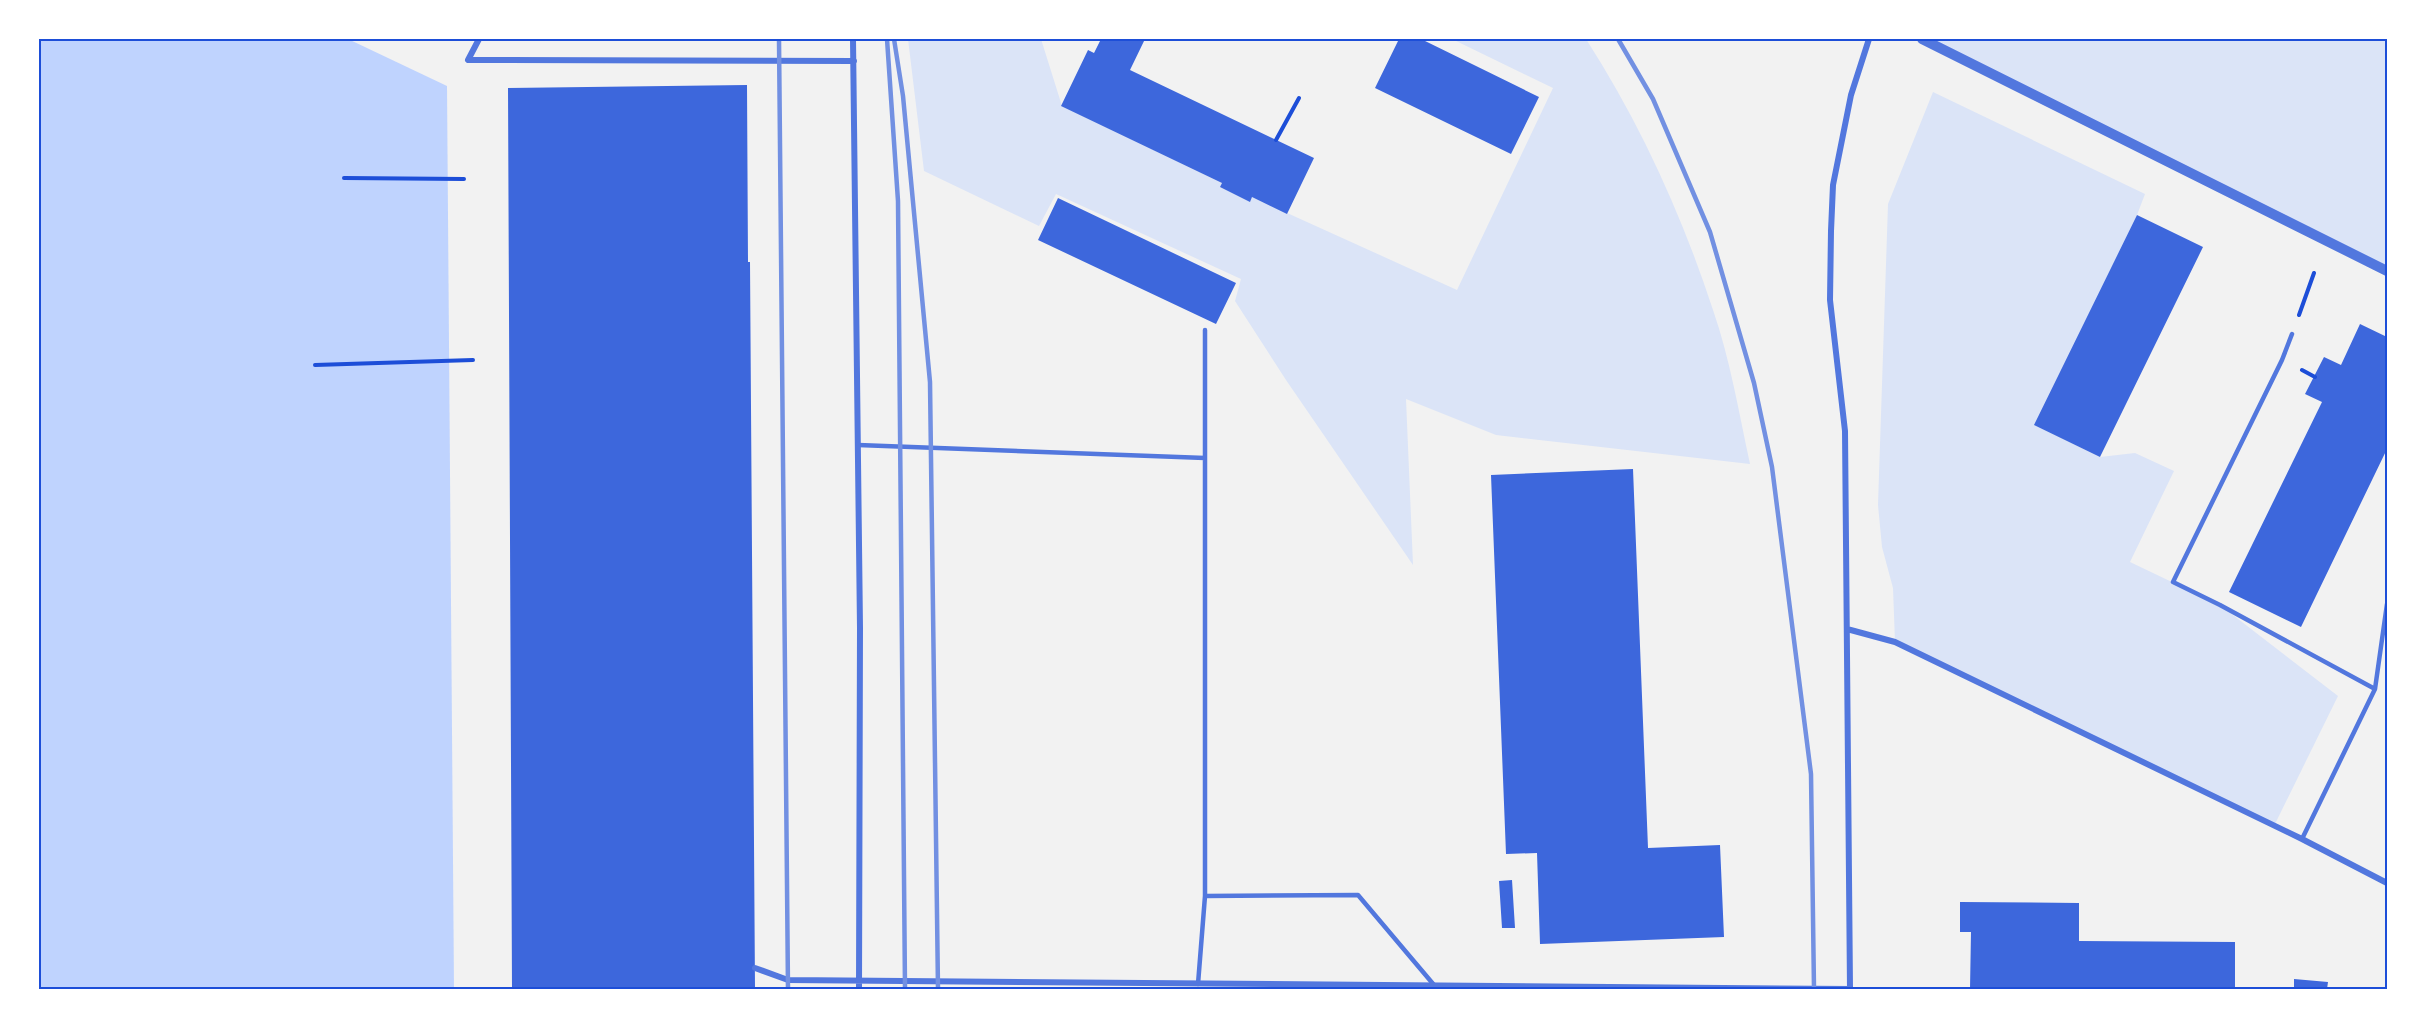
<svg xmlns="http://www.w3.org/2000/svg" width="2426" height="1028" viewBox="0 0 2426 1028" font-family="Ubuntu,sans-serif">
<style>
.green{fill:#dbe4f7}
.water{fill:#bfd3fe}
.building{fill:#3d67dc}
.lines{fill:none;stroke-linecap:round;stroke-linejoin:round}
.path{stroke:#1d4ed8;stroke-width:4}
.service{stroke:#5277de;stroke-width:4.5}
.minor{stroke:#5277de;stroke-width:6}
.tertiary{stroke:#5277de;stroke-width:10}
.rail{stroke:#7290e2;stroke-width:4.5}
.neatline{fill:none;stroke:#1d4ed8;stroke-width:2}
</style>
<rect width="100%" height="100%" fill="#f2f2f2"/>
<path class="green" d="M908 39H1041L1062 106 1222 183 1220 187 1249 201 1252 197 1457 290 1553 88 1452 39H1586C1640 123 1682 215 1713 310 1730 359 1739 413 1750 464L1496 435 1406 399 1413 565 1286 380 1235 301 1241 279 1056 194 1039 226 924 171Z
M1922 39H2387V271Z
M1933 92 2145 194 2137 215 2035 425 2100 457 2135 453 2174 471 2130 562 2220 605 2338 696 2274 826 1895 642 1893 588 1882 547 1878 505 1888 204Z"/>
<path class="water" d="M39 39H348L447 86 454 989H39Z"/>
<path class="building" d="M1101 39H1145L1130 70 1314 158 1287 214 1252 197 1250 202 1220 187 1222 183 1061 106 1088 50 1094 53Z
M1399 39H1421L1539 97 1511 154 1375 88Z
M747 85 748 262H750L755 989H512L508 88Z
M1058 198 1236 283 1216 324 1038 240Z
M2137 215 2203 247 2100 457 2034 425Z
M2360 324 2387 337V449L2301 627 2229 592 2322 402 2305 394 2324 357 2341 365Z
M1633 469 1648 848 1720 845 1724 937 1540 944 1537 853 1506 854 1491 475Z
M1512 880 1515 928H1502L1499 881Z
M1960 902 2079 903V941L2235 942V989H1970L1971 932H1960Z
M2294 979 2328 982 2327 989H2294Z"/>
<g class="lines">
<path class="path" d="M1276 140 1299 98
M344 178 464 179
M2299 315 2314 273
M315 365 473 360
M2302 370 2315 377"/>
<path class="service" d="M1205 330V896
M2292 334 2282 360 2173 582 2220 605 2375 689
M858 445 1205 458
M2302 839 2375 689 2387 604
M1198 984 1205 896 1358 895 1434 985"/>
<path class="minor" d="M479 39 468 60 854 61
M853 39 860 628 859 989
M1847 629 1895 642 2302 839 2387 883
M755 968 788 980 1850 989
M1850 989 1845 431 1830 300 1831 231 1833 185 1851 95 1869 39"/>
<path class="tertiary" d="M1922 39 2387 271"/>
<path class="rail" d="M779 39 788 989
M887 39 898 201 905 989
M894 39 903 96 930 382 938 989
M1618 39 1653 99 1710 232 1754 383 1772 467 1811 774 1814 989"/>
</g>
<rect width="2426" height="1028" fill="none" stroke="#ffffff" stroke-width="81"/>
<rect x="40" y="40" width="2346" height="948" class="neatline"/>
</svg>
